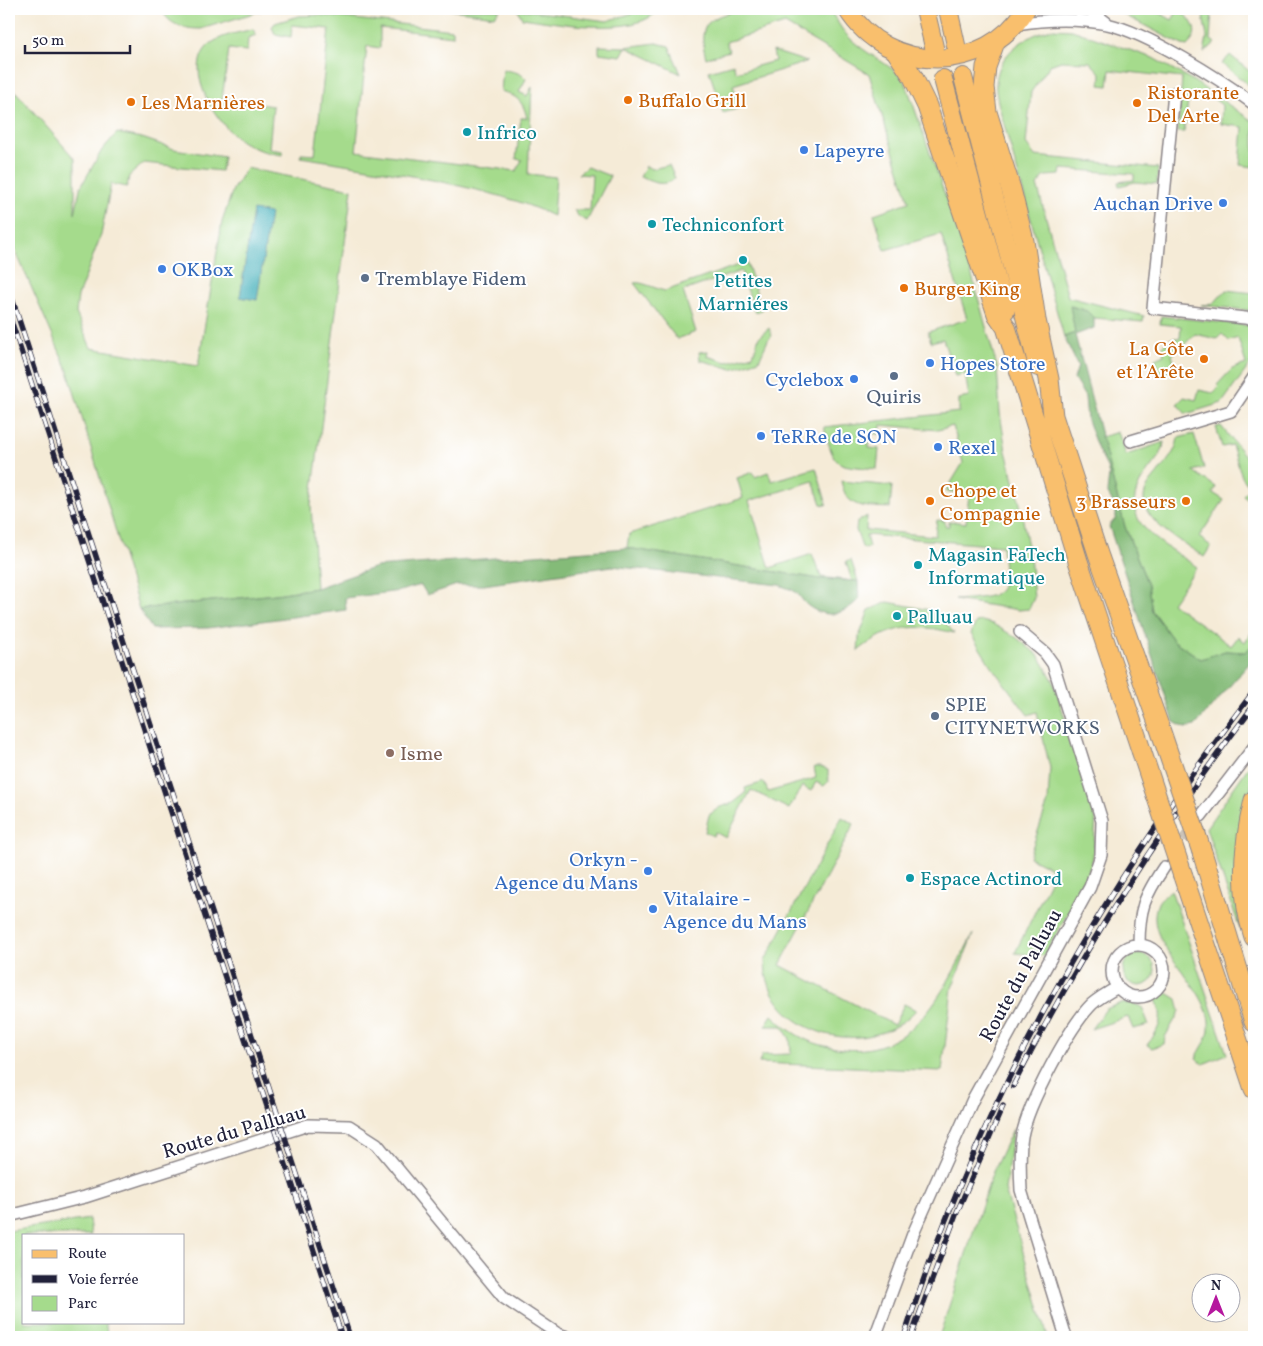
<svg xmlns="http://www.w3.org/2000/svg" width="1263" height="1346" viewBox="0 0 1263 1346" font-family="Vollkorn,serif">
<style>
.green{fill:#a5db8c;stroke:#647e64;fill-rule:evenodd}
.forest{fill:#84bb78;stroke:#536e5a}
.water{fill:#3bacb7;stroke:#2e6779}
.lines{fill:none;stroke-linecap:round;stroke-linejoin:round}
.minor-tunnel{stroke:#cbc3b8;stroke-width:11;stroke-dasharray:11 5.5;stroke-linecap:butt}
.minor-casing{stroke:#8c8689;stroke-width:14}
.primary-casing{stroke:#8c8689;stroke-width:20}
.trunk-casing{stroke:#8c8689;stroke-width:21}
.minor{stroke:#fff;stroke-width:11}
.primary{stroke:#f9bf6d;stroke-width:18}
.trunk{stroke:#f9bf6d;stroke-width:19}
.rail-casing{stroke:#22223b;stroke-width:5.5}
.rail{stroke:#fff;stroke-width:4;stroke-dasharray:11;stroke-linecap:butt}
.trunk-bridge-casing{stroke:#8c8689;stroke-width:21;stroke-linecap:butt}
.trunk-bridge{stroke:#f9bf6d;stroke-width:19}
.food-dot{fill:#e8710a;stroke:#fff;stroke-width:2}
.culture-dot{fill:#0f9aa8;stroke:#fff;stroke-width:2}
.shop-dot{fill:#3f7fe0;stroke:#fff;stroke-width:2}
.service-dot{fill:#5c6f8a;stroke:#fff;stroke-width:2}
.education-dot{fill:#8d6e63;stroke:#fff;stroke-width:2}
.labels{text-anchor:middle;stroke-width:4;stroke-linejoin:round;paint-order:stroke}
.food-label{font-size:20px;fill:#c56008;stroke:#fff;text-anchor:start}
.culture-label{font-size:20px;fill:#0d838f;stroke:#fff;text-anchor:start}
.shop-label{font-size:20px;fill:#366cbe;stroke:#fff;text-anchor:start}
.service-label{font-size:20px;fill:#4e5e75;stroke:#fff;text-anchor:start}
.education-label{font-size:20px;fill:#785e54;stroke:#fff;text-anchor:start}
.street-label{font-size:20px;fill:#22223b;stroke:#fff}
</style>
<rect width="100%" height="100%" fill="#fff"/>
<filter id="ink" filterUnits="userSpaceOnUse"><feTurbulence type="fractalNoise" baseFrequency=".02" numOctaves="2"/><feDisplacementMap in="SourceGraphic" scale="10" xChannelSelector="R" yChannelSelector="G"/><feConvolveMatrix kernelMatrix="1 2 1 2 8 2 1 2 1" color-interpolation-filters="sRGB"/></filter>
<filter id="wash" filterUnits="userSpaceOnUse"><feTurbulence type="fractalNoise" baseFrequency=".0096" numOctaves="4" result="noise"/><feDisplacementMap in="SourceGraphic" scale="20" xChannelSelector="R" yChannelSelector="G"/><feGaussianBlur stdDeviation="1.12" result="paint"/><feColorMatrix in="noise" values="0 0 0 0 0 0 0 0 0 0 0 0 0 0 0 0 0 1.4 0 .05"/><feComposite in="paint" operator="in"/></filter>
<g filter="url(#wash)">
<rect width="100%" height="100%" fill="#f5ebd7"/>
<path class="green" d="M161 9H192L201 12 207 9H267L201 29C183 29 169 25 161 9Z
M446 9H500L494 16Z
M517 9 607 21 646 9H659C638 39 553 22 522 18Z
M743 9H826C835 14 839 27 846 34 863 54 888 61 905 81L968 261 997 367 1000 413 1006 451 1019 499 1030 557 1034 598 1029 609 1019 610 955 600C1005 596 1007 598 1002 546L866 535 869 547 865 549 862 547 856 530 857 522 867 516 866 530 935 536 937 520 945 521V526H949V521L966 523 969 494 946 491 963 463 953 426 938 430 881 425 880 434 870 433 869 448 879 449 877 469C833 464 836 470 824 427L959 412V399L969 397 965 374 955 376 943 339 931 342 928 332 967 319 941 234 885 250 874 214 909 202 869 74 785 24 726 42 729 51 706 58C696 22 710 17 743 9Z
M1113 9H1153L1172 20 1178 10C1191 18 1203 32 1187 46L1182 45Z
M1202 11H1212L1210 39 1215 43 1204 53 1207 37Z
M319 15 453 30V36L380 28V48L367 46 356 151 516 171 522 160 516 159 521 118H527C523 101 517 96 501 91L503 70C511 71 521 72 526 79L519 92 527 96 532 87 528 174 556 177 553 216C521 200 486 192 451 184 401 173 351 165 301 157V154L315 155 329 29 292 25 291 37 275 34 272 27 275 23 299 16Z
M253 29 256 35 248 38 247 51 229 49 222 99 273 106 269 149 283 151V155C268 153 256 150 243 142 219 127 183 74 207 47 218 35 239 33 253 29Z
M1052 29 1072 30 1153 58 1192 80 1254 122V167L1240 165 1243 127 1221 124 1222 105 1210 96 1189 94 1184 132H1178L1182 78 1110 70 1108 86 1100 85 1101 74 1090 62 1061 61 1050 65 1031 92 1026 144 1035 156 1158 168 1157 184 1135 182 1119 186 1118 182 1134 180V174L1061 169 1060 175 1045 176 1037 185 1068 297 1144 316 1143 322 1094 318 1086 311 1071 306 1075 333 1064 337 1000 110C998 102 995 91 996 83 998 53 1026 35 1052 29Z
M656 43 669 46 681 74 626 47 621 56 599 53V46L625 47Z
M773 51 807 62 733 85 740 108 723 113 709 71 733 64 736 72 775 61Z
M1230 55 1254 75V89L1222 64Z
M9 84 75 159V214L80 188 102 150 117 133 142 138 174 149 224 157 221 171 144 163 129 176 127 187 111 184 101 235 78 296 76 313 91 348 198 366 222 222 233 189 246 168 352 189 311 504 316 588 276 594 139 609 68 371 9 236ZM253 211 270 213 257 300 240 297Z
M669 165 675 178C664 188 652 182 640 177L646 166 652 169Z
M587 167 610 176 587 221 579 217 574 210H590L592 175 578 174Z
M747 262 762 310 755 312 741 271 683 291 696 332 677 339 634 283C641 281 656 289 665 291Z
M1226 290 1254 293V311L1201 305 1213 304Z
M1161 316 1254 326V359L1222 403 1186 414 1177 404 1184 397 1196 400 1199 390 1213 393 1219 387 1217 385 1232 369 1246 364 1238 338 1229 341 1222 334 1217 339 1195 334 1179 350 1177 349 1172 355 1176 369 1160 374 1155 359 1164 355 1162 346 1172 338H1180L1181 326 1160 324Z
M769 328 772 336 768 340 759 360 732 369 700 360 699 352 708 351 707 356 727 362 753 355 759 337Z
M1221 426 1254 467V503L1243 495 1250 488 1242 477 1232 445 1222 447 1216 427Z
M1118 432 1126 455 1164 442C1164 453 1154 462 1147 472 1111 521 1160 541 1197 567L1172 603 1231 646 1238 637 1245 642 1254 629V643L1245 652 1225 651 1201 659 1174 641 1152 611 1148 585 1125 527 1101 437Z
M1194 434 1204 468 1193 471 1216 487 1213 493 1224 500 1199 537 1211 546 1204 557C1185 543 1133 518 1146 490 1148 484 1153 479 1157 474 1166 462 1176 453 1178 438Z
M816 468 827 505 821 504 813 481 749 501 770 568 812 554 821 577 852 581 846 562 851 560 858 581 820 579 627 548 629 534 743 498 737 478 753 472 755 477 768 472 772 481Z
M841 481 892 486 890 508C865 506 847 511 841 481Z
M888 602 935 611 954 633C915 623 890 625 858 651L859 637 869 610Z
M982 621 993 624 1017 638 1039 656 1053 680 1096 819 1093 858 1085 883 1044 956 1015 953 1052 877 1048 876 1051 868 1029 857 1048 802 1050 768 1037 712 1028 715 991 666 971 634 976 622Z
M1251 763H1254C1254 789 1243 810 1239 835 1234 866 1236 898 1240 929L1206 828Z
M814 767H820L828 770V782L824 786 816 782 811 791 802 786 789 809 751 790 726 838 715 832 713 836 705 832 709 815 720 807 733 803 746 793 745 788 764 782 768 792 816 778Z
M842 817 854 824 780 965 894 1025 904 1004 916 1010C868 1063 766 1035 765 961Z
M1171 890 1227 1054 1203 1064 1196 1058C1200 1050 1208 1039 1209 1030 1214 986 1139 946 1158 903 1160 898 1167 894 1171 890Z
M973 934 952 988 942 1071 759 1063 762 1055 791 1054 790 1039 782 1026H765L772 1015C795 1037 811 1045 843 1049 915 1057 945 988 973 934Z
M1123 970a16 16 0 1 1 32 0a16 16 0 1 1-32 0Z
M1164 991 1177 999 1180 1011 1165 1037 1164 1044 1152 1048 1147 1045C1159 1030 1165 1018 1156 1000Z
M1121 1003 1134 1004 1142 1007 1149 1025 1133 1029 1128 1017 1091 1029 1106 1009Z
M1013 1129 1005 1190 1048 1337H939L993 1171Z
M89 1219 91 1235H24V1322H105L108 1337H9V1231Z"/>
<path class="forest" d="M1070 306 1087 311 1094 318V328L1075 335 1125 527 1148 585 1152 611 1174 641 1201 659 1225 651 1245 652 1254 643V658L1195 726 1185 728 1174 722 1109 526 1116 518V508L1107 492 1109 475 1107 467 1098 450 1087 420 1085 397 1074 379 1078 366 1064 337 1075 333Z
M627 548 820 579 858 581 859 599C844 615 826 620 807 605 803 602 801 597 797 593 792 589 784 587 779 585L612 566 484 585H457L427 595 421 585 400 591 345 598 346 610 208 628 152 629 139 609 276 594 316 588 376 567Z"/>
<path class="water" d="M253 210 270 213 257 300 240 297Z"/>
</g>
<g filter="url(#ink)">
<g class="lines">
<path class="minor-tunnel" d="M1174 854 1195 824"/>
<defs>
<path id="minor" d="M1089 9 1107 23
M1016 24C1047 19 1076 18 1107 24 1148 33 1220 79 1254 104
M1174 93 1153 308 1254 319
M1131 441 1231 411 1254 377
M1201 816 1254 747
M1139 945C1139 909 1144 897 1164 867
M1112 971a26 26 0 1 1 52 0a26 26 0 1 1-52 0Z
M9 1216 85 1197 308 1125 349 1126 377 1144 504 1298 558 1334 567 1337
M875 1337 913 1234 973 1099 1090 887 1101 855 1102 821 1053 664 1045 653 1020 632
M1066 1337 1021 1190C1020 1172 1019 1154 1022 1136 1028 1104 1069 1027 1092 1004 1100 997 1109 992 1118 987"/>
<path id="primary" d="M847 9C888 75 986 75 1026 9
M925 9 934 47
M948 9 956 45
M963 77 1038 367
M943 79 1005 311"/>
<path id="trunk" d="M995 42 986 67 984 87 987 112 1011 189 1024 241 1036 320 1049 379 1053 416 1098 554 1159 726
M896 51 913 77 927 106 997 314 1006 327 1078 561 1141 750
M1254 800C1243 845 1239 892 1254 937
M1202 852 1254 1022
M1183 876 1254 1089"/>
</defs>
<use href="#minor" class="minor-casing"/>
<use href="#primary" class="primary-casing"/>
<use href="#trunk" class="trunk-casing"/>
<use href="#minor" class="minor"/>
<use href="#primary" class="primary"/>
<use href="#trunk" class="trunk"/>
<defs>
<path id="rail" d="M9 289 350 1337
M9 314 342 1337
M1013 1086C1081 951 1163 825 1254 705
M904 1337C980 1099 1102 888 1254 691
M911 1337 957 1212 1003 1106"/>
</defs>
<use href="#rail" class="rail-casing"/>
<use href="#rail" class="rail"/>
<defs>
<path id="trunk-bridge" d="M1159 726 1202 852
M1141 750 1183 876"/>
</defs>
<use href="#trunk-bridge" class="trunk-bridge-casing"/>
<use href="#trunk-bridge" class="trunk-bridge"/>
</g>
</g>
<g class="food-dot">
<circle cx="628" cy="100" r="5"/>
<circle cx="131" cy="102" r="5"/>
<circle cx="1137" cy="103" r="5"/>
<circle cx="904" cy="288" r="5"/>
<circle cx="1204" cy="359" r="5"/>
<circle cx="930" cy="501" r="5"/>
<circle cx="1186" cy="501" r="5"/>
</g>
<g class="culture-dot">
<circle cx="467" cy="132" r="5"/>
<circle cx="652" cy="224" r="5"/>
<circle cx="743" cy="260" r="5"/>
<circle cx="918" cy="565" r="5"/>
<circle cx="897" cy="616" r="5"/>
<circle cx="910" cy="878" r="5"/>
</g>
<g class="shop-dot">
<circle cx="804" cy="150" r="5"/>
<circle cx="1223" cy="203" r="5"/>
<circle cx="162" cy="269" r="5"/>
<circle cx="930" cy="363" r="5"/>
<circle cx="854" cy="379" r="5"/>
<circle cx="761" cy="436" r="5"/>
<circle cx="938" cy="447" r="5"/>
<circle cx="648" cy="871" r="5"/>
<circle cx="653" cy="909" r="5"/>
</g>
<g class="service-dot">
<circle cx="365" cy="278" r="5"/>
<circle cx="894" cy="376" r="5"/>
<circle cx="935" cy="716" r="5"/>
</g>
<circle class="education-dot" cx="390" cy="753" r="5"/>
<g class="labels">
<g class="food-label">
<text x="1147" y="99">Ristorante<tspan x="1147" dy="23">Del Arte</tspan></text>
<text x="638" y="107">Buffalo Grill</text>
<text x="141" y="109">Les Marnières</text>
<text x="914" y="295">Burger King</text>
<text x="1194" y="355" text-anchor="end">La Côte<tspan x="1194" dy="23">et l’Arête</tspan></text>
<text x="940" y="497">Chope et<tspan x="940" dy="23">Compagnie</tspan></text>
<text x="1176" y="508" text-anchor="end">3 Brasseurs</text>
</g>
<g class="culture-label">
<text x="477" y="139">Infrico</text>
<text x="662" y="231">Techniconfort</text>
<text x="743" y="287" text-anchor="middle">Petites<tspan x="743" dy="23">Marniéres</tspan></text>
<text x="928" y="561">Magasin FaTech<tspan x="928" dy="23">Informatique</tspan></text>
<text x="907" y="623">Palluau</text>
<text x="920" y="885">Espace Actinord</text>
</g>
<g class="shop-label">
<text x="814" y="157">Lapeyre</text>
<text x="1213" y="210" text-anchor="end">Auchan Drive</text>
<text x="172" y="276">OKBox</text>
<text x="940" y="370">Hopes Store</text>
<text x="844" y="386" text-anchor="end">Cyclebox</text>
<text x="771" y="443">TeRRe de SON</text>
<text x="948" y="454">Rexel</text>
<text x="638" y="866" text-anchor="end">Orkyn -<tspan x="638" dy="23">Agence du Mans</tspan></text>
<text x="663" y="905">Vitalaire -<tspan x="663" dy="23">Agence du Mans</tspan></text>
</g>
<g class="service-label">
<text x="375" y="285">Tremblaye Fidem</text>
<text x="894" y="403" text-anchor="middle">Quiris</text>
<text x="945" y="711">SPIE<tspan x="945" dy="23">CITYNETWORKS</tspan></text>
</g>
<g class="education-label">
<text x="400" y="760">Isme</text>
</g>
<g class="street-label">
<text transform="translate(1020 975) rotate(-61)" y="7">Route du Palluau</text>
<text transform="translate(234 1131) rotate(-16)" y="7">Route du Palluau</text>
</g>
</g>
<rect width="1263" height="1346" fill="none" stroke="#fff" stroke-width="30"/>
<rect x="22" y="1234" width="162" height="90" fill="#ffffff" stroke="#a7a7b1"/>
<rect x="32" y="1250" width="25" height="8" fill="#f9bf6d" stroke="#a7a7b1"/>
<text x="68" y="1258" font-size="15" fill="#22223b">Route</text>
<rect x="32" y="1275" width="25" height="8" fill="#22223b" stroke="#a7a7b1"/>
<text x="68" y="1284" font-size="15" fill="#22223b">Voie ferrée</text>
<rect x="32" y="1296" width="25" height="15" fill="#a5db8c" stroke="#a7a7b1"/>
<text x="68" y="1308" font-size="15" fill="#22223b">Parc</text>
<g transform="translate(1216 1298)"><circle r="24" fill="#ffffff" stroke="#a7a7b1"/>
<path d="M0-4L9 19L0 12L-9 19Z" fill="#b5179e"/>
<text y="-8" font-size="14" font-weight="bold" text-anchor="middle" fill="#22223b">N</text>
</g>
<path d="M25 45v8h105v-8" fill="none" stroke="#22223b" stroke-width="2.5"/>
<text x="32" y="45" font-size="15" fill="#22223b" stroke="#ffffff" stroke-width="4" paint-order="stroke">50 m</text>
</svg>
